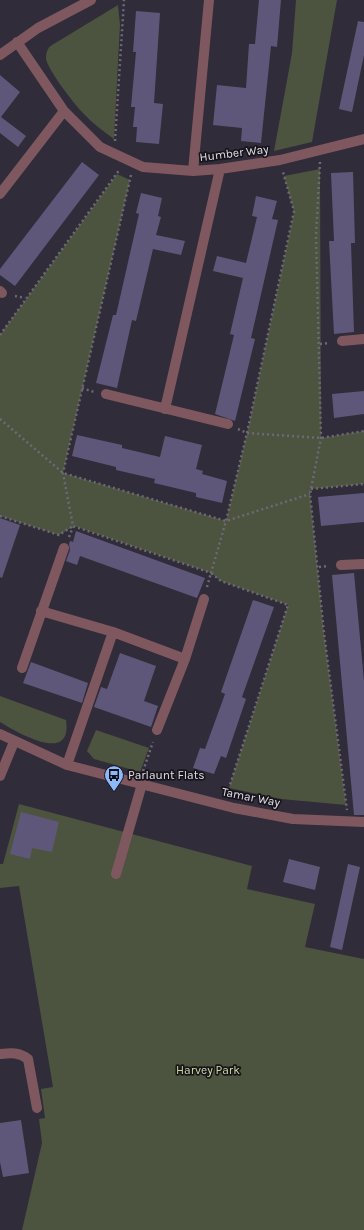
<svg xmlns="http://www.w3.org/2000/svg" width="364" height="1230" viewBox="0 0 364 1230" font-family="Karla,sans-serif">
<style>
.green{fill:#4c533e}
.building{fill:#5f5779}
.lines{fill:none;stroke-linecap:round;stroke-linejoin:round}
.path{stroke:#6d6a75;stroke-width:2.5;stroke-dasharray:2 3;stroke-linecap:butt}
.service{stroke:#7f585f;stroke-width:10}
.minor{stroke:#7f585f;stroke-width:10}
.labels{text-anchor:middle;stroke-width:3.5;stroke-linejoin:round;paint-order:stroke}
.street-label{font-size:12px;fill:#e1dee7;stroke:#17151b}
.poi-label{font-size:12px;fill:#e1dee7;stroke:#17151b;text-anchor:start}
.park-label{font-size:12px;fill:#cbdd9f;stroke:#17151b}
</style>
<rect width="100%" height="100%" fill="#302c39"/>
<path class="green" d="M296 0H337L312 142 274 151 292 53Z
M118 5 120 25 114 139C103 131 92 123 83 113 74 104 48 70 46 59 46 53 47 48 52 45Z
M320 169 321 438 364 431V484L311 489 310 494 324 633 346 805 281 799 229 788 288 605 221 581 211 573 74 526 59 535 0 516V335L117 174 130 180 63 473 226 521 247 433 294 212 284 176Z
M0 696 66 720C73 765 18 733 0 722Z
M96 730 149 748 140 772 94 759 87 751Z
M19 804 252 866 247 889 315 904 305 947 364 959V1230H22L42 1143 39 1119 45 1118 41 1089 53 1087 19 886 0 888V864H3Z"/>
<path class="building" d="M259 0H281L277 47 271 46 261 143 241 141 242 128 213 125 217 85 246 88 249 44H255Z
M136 11 160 13 154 103 163 104 159 144 136 142 137 127H133L135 107H131L136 52H133Z
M358 21 364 22V55L352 112 339 109Z
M0 75 20 92 1 117 26 136 18 147 0 133Z
M82 162 99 175 15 286 0 275V269Z
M353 172 355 243H351L354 332 334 334 329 241H334L331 173Z
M141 193 162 198 158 216 161 217 156 235 185 241 181 255 153 249 136 321 132 320 117 388 96 383 113 315H116L139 214 136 213Z
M256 196 277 201 272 219 278 220 251 338 255 339 235 421 215 414 234 335 230 334 243 278 213 271 217 256 246 263 257 217 252 216Z
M364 391V414L334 418 332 394Z
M77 435 122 445V448L160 457 165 436 202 445 196 469 203 471 202 474 227 481 222 503 196 497V493L154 483 155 479 116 470V467L72 456Z
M364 493V522L321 526 318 497Z
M0 518 20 525 2 578 0 577Z
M76 531 205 578 197 598 80 556 77 565 66 561 70 550 69 544 70 541 73 542Z
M354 573 364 681V815H354L332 575Z
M253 600 274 607 242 697 246 699 226 758 221 756 214 774 193 768 200 748 205 749 225 694 221 692Z
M120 653 156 666 144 701 158 706 151 727 94 707 101 687 107 689Z
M31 662 88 683 82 703 23 683Z
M21 812 59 822 52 852 32 848 30 859 10 854Z
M289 859 320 867 315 890 283 882Z
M348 864 360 867 342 950 330 947Z
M21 1120 29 1173 3 1177 0 1162V1123Z"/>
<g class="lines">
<path class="path" d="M115 141 124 0
M320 162 316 236 321 438 310 494 324 633 347 810
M131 175 63 473 73 526 211 573 226 521 247 433 294 211 283 172
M15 296 25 298
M0 335 120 169
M320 344 329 343
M82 388 94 392
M0 419 63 473 226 521 310 494
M238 429 247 433 321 438 364 431
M311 489 364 484
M0 516 59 535 73 526
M69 537 73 527
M319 567 329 566
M207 587 211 573 221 581 288 605 227 794
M143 771 153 742"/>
<path class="service" d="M116 874 142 784
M0 1054C11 1053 19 1052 28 1059L37 1108"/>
<path class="minor" d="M17 42 64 111 100 147 143 167 193 171 220 169 280 160 364 139
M0 55 38 28 91 0
M193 171 209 0
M0 194 64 111
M0 291 2 293
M342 341 364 339
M106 394 228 424
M165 409 220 169
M341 565 364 564
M41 611 113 632 185 659
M22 668 64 548
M157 730 185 659 204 599
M0 734 67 765 234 808 293 819 364 822
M67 765 113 632
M0 776 14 742"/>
</g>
<defs>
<symbol id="bus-pin" viewBox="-11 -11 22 30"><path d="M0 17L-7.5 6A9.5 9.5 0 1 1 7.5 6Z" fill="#8db9fc" stroke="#17151b"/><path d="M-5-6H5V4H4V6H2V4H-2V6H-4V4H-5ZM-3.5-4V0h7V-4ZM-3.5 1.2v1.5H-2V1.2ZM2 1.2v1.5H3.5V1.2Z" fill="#111"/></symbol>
</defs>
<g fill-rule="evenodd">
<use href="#bus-pin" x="103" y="764" width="22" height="30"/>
</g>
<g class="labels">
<g class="street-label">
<text transform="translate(234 153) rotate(-7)" y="4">Humber Way</text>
<text transform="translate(251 797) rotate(11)" y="4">Tamar Way</text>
</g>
<g class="poi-label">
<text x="128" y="779">Parlaunt Flats</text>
</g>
<g class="park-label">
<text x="208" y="1074">Harvey Park</text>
</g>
</g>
</svg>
